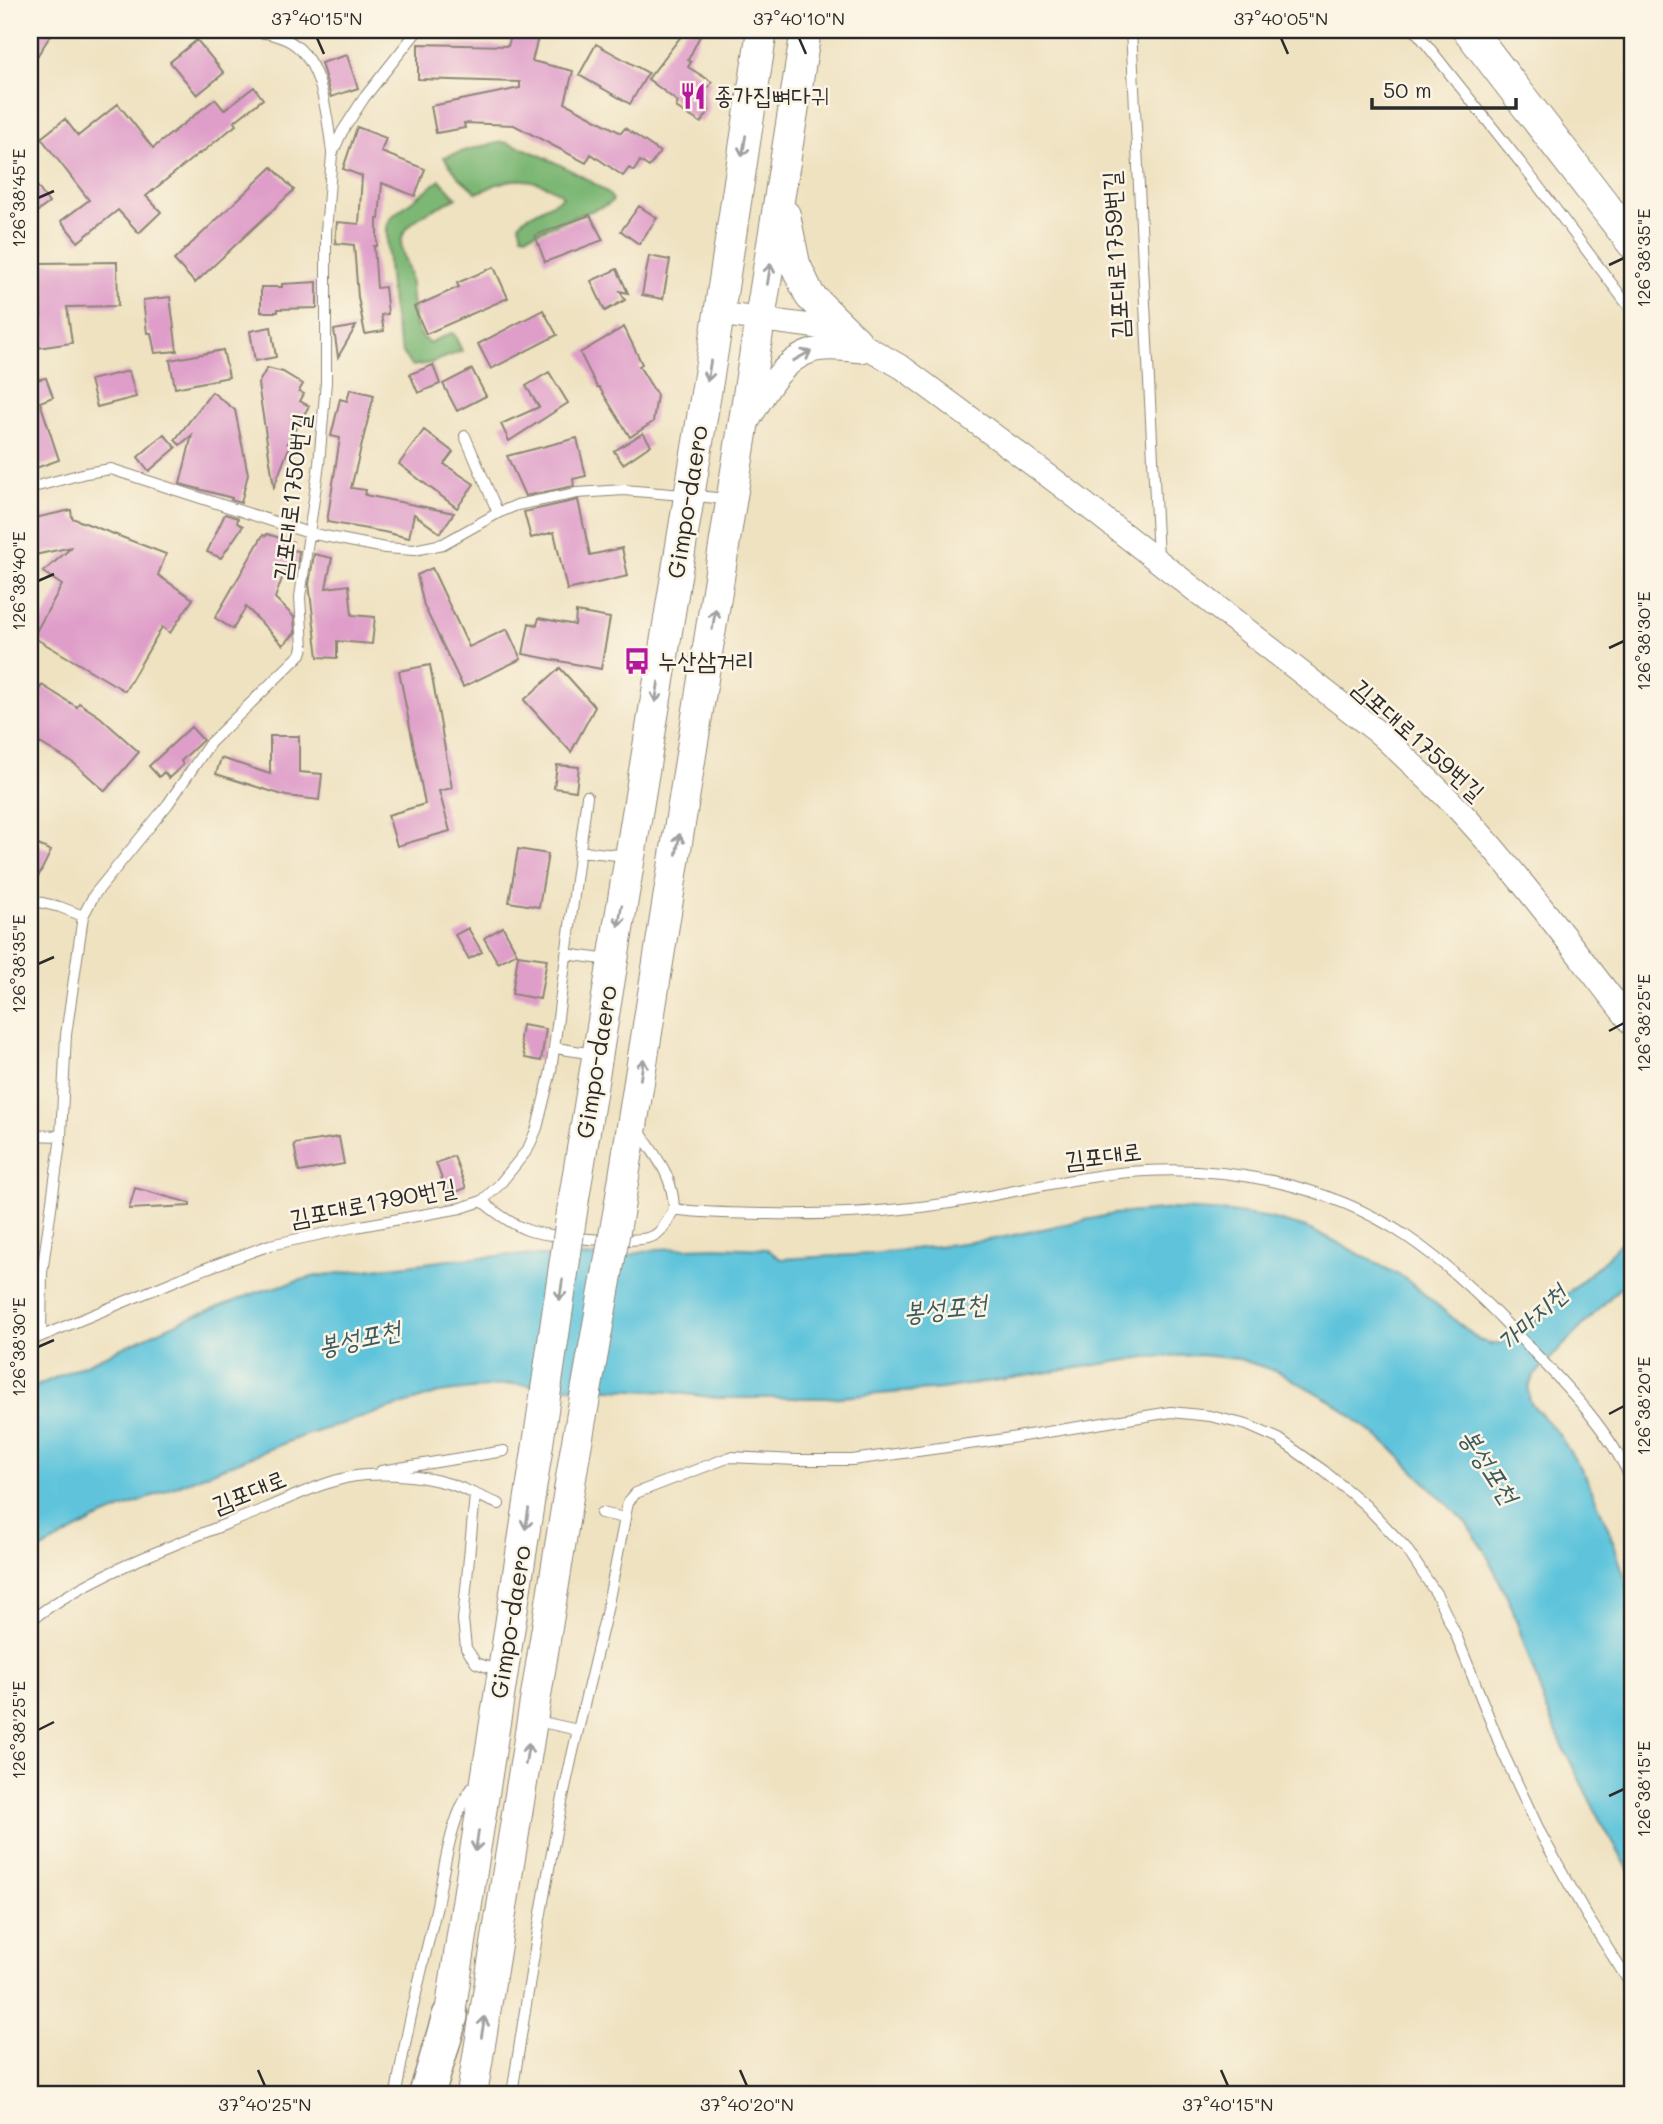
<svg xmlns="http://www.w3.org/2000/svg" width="1663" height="2124" viewBox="0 0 1663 2124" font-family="Mali,'Poor Story',sans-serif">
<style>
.forest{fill:#7db775;stroke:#547150;stroke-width:2}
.water{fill:#5ec4db;stroke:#447883;stroke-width:2}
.building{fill:#df9ec9}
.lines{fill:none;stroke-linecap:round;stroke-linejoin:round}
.service-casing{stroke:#8d8676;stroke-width:12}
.tertiary-casing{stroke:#8d8676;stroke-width:25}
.primary-casing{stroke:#8d8676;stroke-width:32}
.trunk-casing{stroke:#8d8676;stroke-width:34}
.motorway-casing{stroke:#8d8676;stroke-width:38}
.service{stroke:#fff;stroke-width:10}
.tertiary{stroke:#fff;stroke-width:23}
.primary{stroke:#fff;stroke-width:30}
.trunk{stroke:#fff;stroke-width:32}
.motorway{stroke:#fff;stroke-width:35}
.primary-bridge-casing{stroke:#8d8676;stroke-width:32;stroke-linecap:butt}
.primary-bridge{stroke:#fff;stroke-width:30}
.oneway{stroke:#a0a0a0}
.ticks{fill:none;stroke:#2b2b2b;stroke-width:2.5}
.labels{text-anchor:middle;stroke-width:5;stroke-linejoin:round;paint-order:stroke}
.poi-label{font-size:24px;fill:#2b2b2b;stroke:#fcf5e5;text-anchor:start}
.street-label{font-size:24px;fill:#2b2b2b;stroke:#fcf5e5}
.water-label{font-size:26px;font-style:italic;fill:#3a5960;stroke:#fcf5e5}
.neatline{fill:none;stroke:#2b2b2b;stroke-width:2.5}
.ticks-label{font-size:18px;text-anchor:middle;fill:#2b2b2b}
</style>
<rect width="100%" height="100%" fill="#fcf5e5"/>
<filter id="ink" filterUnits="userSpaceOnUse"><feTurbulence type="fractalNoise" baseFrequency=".0143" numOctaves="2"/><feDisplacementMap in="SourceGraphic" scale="14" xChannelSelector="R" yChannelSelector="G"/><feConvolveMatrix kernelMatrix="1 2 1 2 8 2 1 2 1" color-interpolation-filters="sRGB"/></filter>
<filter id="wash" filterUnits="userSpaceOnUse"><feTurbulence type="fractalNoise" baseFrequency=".00686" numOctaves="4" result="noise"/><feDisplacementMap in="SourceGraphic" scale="28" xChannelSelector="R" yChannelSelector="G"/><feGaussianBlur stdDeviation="1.57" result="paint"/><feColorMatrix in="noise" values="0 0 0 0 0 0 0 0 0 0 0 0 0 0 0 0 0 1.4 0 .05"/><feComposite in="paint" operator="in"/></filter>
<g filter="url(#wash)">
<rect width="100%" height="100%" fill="#efe2c1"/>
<path class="forest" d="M503 142C521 144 607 185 613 200L609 204 526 236 522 235 519 224 523 219 560 199 563 197 560 193C540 180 520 175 497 184 489 187 484 192 476 192L458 176 444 157 478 147Z
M440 180 457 198C441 206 416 215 406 230 394 246 408 261 410 277 413 296 410 331 429 343L451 333 454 334 462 351 431 363 412 366C391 349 387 256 387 228L390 219 396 213Z"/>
<path class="water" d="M1175 1209 1230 1212 1270 1218 1303 1227 1329 1238 1406 1279 1479 1340 1490 1344 1500 1343 1527 1328 1601 1264 1633 1229V1274L1552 1357 1533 1377 1528 1389 1530 1402 1558 1433 1586 1477 1610 1532 1633 1603V1877L1601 1822 1566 1753 1546 1708 1511 1605 1485 1551 1467 1524 1389 1446 1334 1403 1281 1373 1239 1359 1200 1355 1147 1357 942 1389 828 1398H717L670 1392 511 1384 439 1393 300 1437 187 1482 95 1520 30 1555V1389L186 1319 258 1292 316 1276 449 1260 512 1255 575 1257 630 1255 657 1249 715 1247 767 1249 781 1259 872 1254 995 1239 1114 1214Z"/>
<g id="blocks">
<path class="building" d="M30 30H54L30 67Z
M513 30H540L532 61 573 71 565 103 621 133 625 128 660 152 649 167 640 161 634 171 629 168 623 176 591 154 586 163 514 125 464 123 465 128 436 133 431 106 520 88V82L418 79V44L508 46Z
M686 30H703L688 60 691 62 688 67 712 82 706 91 709 111 701 123 676 107 678 102 648 79Z
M197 40 224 73 197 95 170 62Z
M596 44 648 73 630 104 579 75Z
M347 55 358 88 331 97 321 63Z
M254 87 263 99 234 122 236 125 200 154 199 153 146 196 161 212 139 233 118 210 78 242 61 221 89 200 41 138 65 119 78 136 118 104 153 148 215 99 224 110Z
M357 127 386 138 381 152 425 169 415 196 382 183 379 219H377V246H374L377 288 385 287 388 314 381 315 384 331 365 334 358 297 354 245 335 243 337 222 359 224 362 176 343 169Z
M272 167 294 190 195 283 174 260Z
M30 176 49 203 30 217Z
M639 206 657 218 639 244 621 231Z
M590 215 603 240 545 262 535 235Z
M649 256 670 260 663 299 642 295Z
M117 262 118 306 67 307 72 343 30 349V319L41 317 40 263Z
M494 267 508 298 426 334 414 307 459 287 457 283Z
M617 269 628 293 620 291 625 300 605 311 591 281Z
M317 282V308L278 309V312H261V287H282V284Z
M170 297 177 351 155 353 151 333H147L143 300Z
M543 310 557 335 491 369 478 344Z
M356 326 338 357 334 330Z
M271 327 276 357 255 361 250 331Z
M624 327 642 364 639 366 657 395 653 422 630 437 599 387H597L580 353Z
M223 350 229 377 175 388 170 360Z
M433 365 440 384 418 393 410 374Z
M267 368 283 372 303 384 299 391 304 394 300 401 309 406 287 443 290 445 274 487 258 384Z
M472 369 486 396 457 411 443 384Z
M129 371 136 397 97 407 90 380Z
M549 372 568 403 509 441 501 424 539 407 526 386Z
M46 378 53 397 40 402 59 460 30 470V381Z
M350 389 374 395 351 488 366 490 365 495 454 513 440 533 414 514 409 538 384 532 327 522 340 438 331 436 340 399 347 401Z
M212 392 235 410 248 474 241 503 231 500 232 498 180 484 192 435 180 445 175 440Z
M424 430 453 452 444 464 474 484 457 508 399 464Z
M643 433 651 445 623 464 614 451Z
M164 434 176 448 149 471 138 457Z
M577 438 586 476 573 479 574 486 525 496 507 456Z
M578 500 590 555 622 548 628 576 567 590 554 532 531 538 524 512Z
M71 510 72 518 166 554 158 575 193 599 170 633 162 627 125 691 33 637 62 585 43 572 72 547 30 556V519Z
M225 514 238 518 237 523 243 526 221 558 207 552Z
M267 534 293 542 291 550 299 551 296 575 284 573 275 598 294 617 295 633 283 645 246 607 233 629 215 618 263 535 266 536Z
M314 554 332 558 326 588 349 585 352 615 375 617 372 644 337 641V658L318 657 309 584Z
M432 568 469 647 507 629 521 659 463 687 424 606 417 575Z
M576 612 610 618 601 669 523 654 529 623 537 625 539 618 575 625Z
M430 665 452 788 439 791 450 831 397 846 388 815 425 804 399 671Z
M560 668 595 707 571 752 524 700Z
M42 685 77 707 79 703 100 717 139 752 105 791 75 764 40 743 30 759V704Z
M191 727 203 740 181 761 183 765 169 778 164 772 159 777 149 766Z
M270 736H299V772L322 774 319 800 286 796 216 774 221 758 270 774Z
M557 765 579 767 576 791 554 788Z
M30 841 51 851 30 893Z
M518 849 548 854 539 907 509 902Z
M503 927 517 953 498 963 484 938Z
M468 928 482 952 469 959 455 935Z
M518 955 547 959 540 999 512 994Z
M522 1025 546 1029 541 1061 525 1058 520 1038Z
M339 1137 344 1164 299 1172 294 1144Z
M454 1156 466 1188 448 1195 436 1163Z
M135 1188 190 1203V1206L129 1209Z"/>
</g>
</g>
<g filter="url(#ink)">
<use href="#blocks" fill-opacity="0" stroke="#8d8676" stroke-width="2"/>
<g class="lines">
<defs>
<path id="service" d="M225 30C244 31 268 31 285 39 323 55 327 117 332 152
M1131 30 1158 557
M1415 30 1520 162 1633 312
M465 436 498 513
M30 488 86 473 111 469 309 533 385 548 414 550 443 544 498 513 517 505 577 493 624 490 729 499
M580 851 626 856
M30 900 60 907 83 916
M566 954 609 960
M556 1048 594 1054
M638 1129C656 1158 673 1174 674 1209
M30 1135 61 1136
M482 1201C496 1213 509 1223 527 1230 546 1237 640 1246 655 1235 664 1230 669 1218 674 1209 705 1214 736 1213 767 1214 824 1215 879 1213 936 1205 1000 1196 1064 1178 1129 1172 1222 1164 1327 1183 1406 1236 1442 1260 1475 1291 1505 1322 1552 1372 1605 1420 1633 1483
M41 1335 42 1273 61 1136 66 1035 83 916 94 895 168 804 210 743 301 654 303 647 300 597 319 464 326 382V232L332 154 342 132 364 98 418 30
M30 1341 196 1272 270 1245 355 1227 461 1208 482 1201 499 1185 528 1149 537 1128 551 1071 587 796
M381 1471 504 1451
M475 1495 463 1620 466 1648 476 1663 499 1671
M601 1513 625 1518 628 1502 636 1493 730 1457 797 1460H852L998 1440 1171 1412 1210 1416 1247 1425 1279 1439 1324 1471 1365 1505 1406 1548 1437 1595 1456 1635 1504 1755 1542 1836 1587 1916 1633 1988
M30 1621C91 1573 187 1540 259 1511 291 1498 332 1477 365 1475 392 1473 424 1476 450 1484 466 1489 482 1498 499 1504
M578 1730 606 1614 625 1518
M396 2094C406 2032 421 1972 436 1910 444 1872 450 1813 476 1783
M512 2094C531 1971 549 1852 578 1730L537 1721"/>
<path id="tertiary" d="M719 314 819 327 856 341 903 368 1058 483 1380 734C1408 760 1435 785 1461 812 1523 879 1577 954 1633 1025
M746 424C763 398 779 361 812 351 827 346 846 350 862 351"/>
<path id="primary" d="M785 215 795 264 810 296 856 341
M574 1198 719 314 762 30
M619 1208 806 30
M446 2039 537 1451
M472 2094 575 1453"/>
<path id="trunk" d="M1469 30 1633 243"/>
<path id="motorway" d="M427 2094 450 2016"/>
</defs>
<use href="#service" class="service-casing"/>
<use href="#tertiary" class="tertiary-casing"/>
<use href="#primary" class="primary-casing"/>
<use href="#trunk" class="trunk-casing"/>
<use href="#motorway" class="motorway-casing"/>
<use href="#service" class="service"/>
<use href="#tertiary" class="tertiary"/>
<use href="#primary" class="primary"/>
<use href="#trunk" class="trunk"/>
<use href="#motorway" class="motorway"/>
<defs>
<path id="primary-bridge" d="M537 1451 574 1198
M575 1453 619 1208"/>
</defs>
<use href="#primary-bridge" class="primary-bridge-casing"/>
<use href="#primary-bridge" class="primary-bridge"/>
</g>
<defs><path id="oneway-shaft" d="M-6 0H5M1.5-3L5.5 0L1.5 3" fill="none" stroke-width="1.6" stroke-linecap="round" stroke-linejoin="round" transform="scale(1.75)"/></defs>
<g class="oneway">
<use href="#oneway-shaft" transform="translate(744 146) rotate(99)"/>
<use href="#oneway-shaft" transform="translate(769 274) rotate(-81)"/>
<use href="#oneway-shaft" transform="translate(802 356) rotate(-29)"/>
<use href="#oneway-shaft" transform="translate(709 371) rotate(99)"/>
<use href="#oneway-shaft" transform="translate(714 619) rotate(-81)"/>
<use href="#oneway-shaft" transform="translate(657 692) rotate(99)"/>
<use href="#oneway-shaft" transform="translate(678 844) rotate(-81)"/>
<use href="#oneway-shaft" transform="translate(620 916) rotate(99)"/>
<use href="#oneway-shaft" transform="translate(642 1069) rotate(-81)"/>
<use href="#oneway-shaft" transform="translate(561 1290) rotate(98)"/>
<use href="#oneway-shaft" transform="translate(527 1519) rotate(99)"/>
<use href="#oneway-shaft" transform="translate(527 1754) rotate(-81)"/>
<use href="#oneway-shaft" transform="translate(477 1841) rotate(99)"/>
<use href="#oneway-shaft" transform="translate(483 2027) rotate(-81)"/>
</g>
</g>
<path class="ticks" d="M317 38 324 54M799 38 806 54M1281 38 1288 54M38 198 54 191M1609 265 1624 258M38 581 54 574M1609 648 1624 641M38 964 54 957M1609 1031 1624 1023M38 1347 54 1340M1609 1414 1624 1406M38 1730 54 1722M1609 1796 1624 1789M258 2070 265 2086M740 2070 747 2086M1221 2070 1228 2086"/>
<defs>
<symbol id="restaurant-bare" viewBox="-9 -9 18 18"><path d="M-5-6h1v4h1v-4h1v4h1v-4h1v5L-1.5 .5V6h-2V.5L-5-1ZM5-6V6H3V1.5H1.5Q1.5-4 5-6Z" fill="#b5179e" stroke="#fcf5e5" stroke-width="2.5" paint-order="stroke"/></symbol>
<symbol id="bus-bare" viewBox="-9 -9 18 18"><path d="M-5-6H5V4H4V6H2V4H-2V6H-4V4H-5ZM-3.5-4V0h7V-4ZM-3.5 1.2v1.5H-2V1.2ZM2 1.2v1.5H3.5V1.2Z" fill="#b5179e" stroke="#fcf5e5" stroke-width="2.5" paint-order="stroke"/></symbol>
</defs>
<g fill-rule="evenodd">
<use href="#restaurant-bare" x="674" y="77" width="38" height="38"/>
<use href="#bus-bare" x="618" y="642" width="38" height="38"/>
</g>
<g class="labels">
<g class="poi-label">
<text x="714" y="104">종가집뼈다귀</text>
<text x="658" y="669">누산삼거리</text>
</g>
<g class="street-label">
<text transform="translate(1116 255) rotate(-93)" y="8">김포대로1759번길</text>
<text transform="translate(292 497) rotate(-83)" y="8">김포대로1750번길</text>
<text transform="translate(688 502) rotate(-81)" y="8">Gimpo-daero</text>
<text transform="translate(1418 740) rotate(42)" y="8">김포대로1759번길</text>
<text transform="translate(597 1062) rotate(-81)" y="8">Gimpo-daero</text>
<text transform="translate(1103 1156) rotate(-7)" y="8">김포대로</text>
<text transform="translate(373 1203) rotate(-11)" y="8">김포대로1790번길</text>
<text transform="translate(249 1492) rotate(-22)" y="8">김포대로</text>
<text transform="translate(511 1622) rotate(-81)" y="8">Gimpo-daero</text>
</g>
<g class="water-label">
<text transform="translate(945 1308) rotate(-6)" y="9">봉성포천</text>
<text transform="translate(1532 1318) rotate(-43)" y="9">가마지천</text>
<text transform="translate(359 1338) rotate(-12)" y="9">봉성포천</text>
<text transform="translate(1489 1466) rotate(57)" y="9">봉성포천</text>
</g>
</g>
<rect width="1663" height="2124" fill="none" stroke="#fcf5e5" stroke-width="77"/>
<path d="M1372 98v10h144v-10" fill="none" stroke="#2b2b2b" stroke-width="3.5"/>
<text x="1383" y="98" font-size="21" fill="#2b2b2b" stroke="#fcf5e5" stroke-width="5" paint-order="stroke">50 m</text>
<rect x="38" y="38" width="1586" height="2048" class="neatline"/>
<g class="ticks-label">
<text x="317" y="25">37°40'15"N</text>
<text x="799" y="25">37°40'10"N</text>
<text x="1281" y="25">37°40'05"N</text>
<text transform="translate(19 198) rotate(-90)" y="6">126°38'45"E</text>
<text transform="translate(1644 258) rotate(-90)" y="6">126°38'35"E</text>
<text transform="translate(19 581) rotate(-90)" y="6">126°38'40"E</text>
<text transform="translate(1644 641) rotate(-90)" y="6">126°38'30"E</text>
<text transform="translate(19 964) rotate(-90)" y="6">126°38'35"E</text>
<text transform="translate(1644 1023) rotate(-90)" y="6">126°38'25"E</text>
<text transform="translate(19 1347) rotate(-90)" y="6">126°38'30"E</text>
<text transform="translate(1644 1406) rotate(-90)" y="6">126°38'20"E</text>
<text transform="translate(19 1730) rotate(-90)" y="6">126°38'25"E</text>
<text transform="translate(1644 1789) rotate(-90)" y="6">126°38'15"E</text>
<text x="265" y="2111">37°40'25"N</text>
<text x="747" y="2111">37°40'20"N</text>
<text x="1228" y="2111">37°40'15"N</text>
</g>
</svg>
